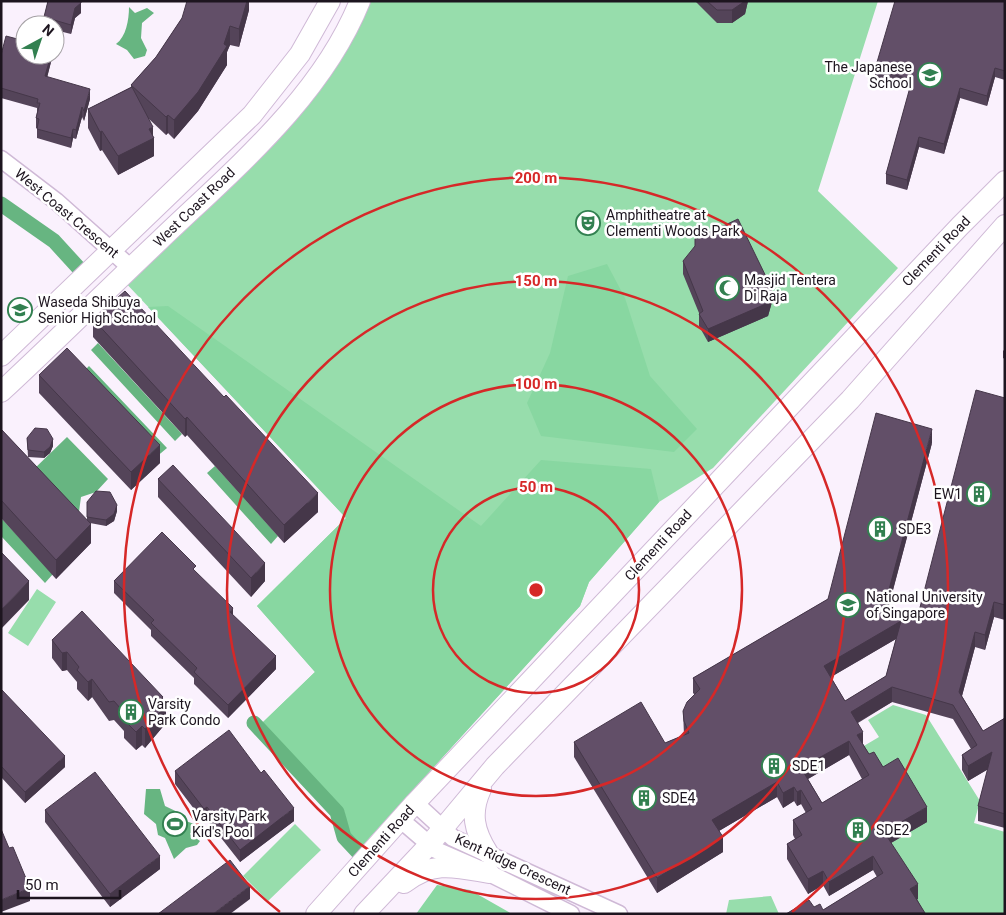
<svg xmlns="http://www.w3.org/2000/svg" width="1006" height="915" viewBox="0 0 1006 915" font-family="Roboto,sans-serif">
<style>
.green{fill:#97ddac}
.forest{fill:#88d7a1}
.water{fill:#67b581}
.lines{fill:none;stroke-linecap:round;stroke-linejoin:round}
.canal{stroke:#67b581;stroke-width:15}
.minor-casing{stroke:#cfb9d6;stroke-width:19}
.major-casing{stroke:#cfb9d6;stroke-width:22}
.minor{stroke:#fff;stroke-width:16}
.major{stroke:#fff;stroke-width:20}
.wall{fill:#544459;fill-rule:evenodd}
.shaded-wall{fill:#453749}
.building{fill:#624f68;stroke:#453749;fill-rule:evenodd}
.ring{fill:none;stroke:#d62828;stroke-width:2.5}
.labels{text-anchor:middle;stroke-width:5;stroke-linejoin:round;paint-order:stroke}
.poi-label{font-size:14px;fill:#1d151f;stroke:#fff;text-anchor:start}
.street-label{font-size:14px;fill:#1d151f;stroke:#fff}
.centre{fill:#d62828;stroke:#fff;stroke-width:2.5}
.ring-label{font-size:15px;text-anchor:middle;font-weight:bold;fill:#d62828;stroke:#fff;stroke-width:5;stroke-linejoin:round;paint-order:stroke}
</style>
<rect width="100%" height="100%" fill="#faf1fd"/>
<path class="green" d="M366 1H878L818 191 898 268 713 468 659 502 589 582 580 606 361 847 349 834 344 810 261 724 315 672 257 606 346 518 123 280 271 136Z
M37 589 56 602 28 646 8 633Z
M893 705 926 715 980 801 974 823 1005 832V914H917L884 847 926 822 883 782 857 750 879 737 868 720Z
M295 824 321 850 268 901 243 876Z
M771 896 779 914H726L729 900Z"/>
<path class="forest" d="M607 264 625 298 650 376 697 429 674 452 541 436 527 403 550 353 568 276Z
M168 306 481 526 541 460 651 469 659 502 589 582 580 606 361 847 349 834 344 810 261 724 315 672 257 606 346 518 148 307Z
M437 885 470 890 512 914H416Z"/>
<path class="water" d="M129 7 135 13 147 8 154 13 142 23 141 38 147 50 145 56 134 59 127 50 116 44C126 37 129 20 129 7Z
M98 343 182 434 175 441 91 350Z
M89 366 167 448 155 458 78 377Z
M67 437 108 479 96 492 81 497 78 519 31 472Z
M215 466 278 536 271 544 207 473Z
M1 518 53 574 45 583 1 536Z
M146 789H160L165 806 186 816 183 820 197 825 190 834 200 841 197 845 186 848 174 859 165 838 158 835 156 824 144 814Z"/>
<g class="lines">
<path class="canal" d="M1 204 54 241 85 275
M254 723 337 812 344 837 359 853"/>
<defs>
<path id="minor" d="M1 159 56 201 131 268
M415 803 453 838 619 914
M401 820 436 850 489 873 571 914"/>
<path id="major" d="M1 356 252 115 300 54 330 1
M1 392C55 342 107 290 160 240 233 170 321 98 360 1
M481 789C470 813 474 831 488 853
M404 883C434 860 455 867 489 873
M316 914 415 803 960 226 1005 181
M364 914 429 845 495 766 850 400 1005 225"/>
</defs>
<use href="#minor" class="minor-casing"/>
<use href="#major" class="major-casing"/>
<use href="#minor" class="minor"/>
<use href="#major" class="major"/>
</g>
<path class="wall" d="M47 1H81V13L75 18 71 34 55 30V25H44V17L47 5Z
M249 1V10L239 47 230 45 227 52V65L198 111 174 139 168 133 166 135 149 119 153 136 154 156 118 175 102 150 100 151 88 128V109L131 87V85L156 57 182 18Z
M695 1H748L745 14 732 23H717Z
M1005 1V80L995 77 987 106 960 98 944 154 919 147 907 190 886 184V174L910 89 875 78V69Z
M1 55H52V58L47 77 90 99 84 121 82 117 76 139 73 138 71 148 37 138V128H36V118L37 112V108L1 98Z
M683 261 772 302 768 316 708 342 699 326V313L683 274Z
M93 319 318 512 284 543 187 435 185 437 93 337Z
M1005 349V359L1003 358V351Z
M39 375 160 463 131 490 39 393Z
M1005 398V620L994 617 985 650 975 647 962 696 983 731 1005 718V828L978 821V806L988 769 968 781 962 770V755L971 749 953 719 892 702 858 723 863 744 869 754 883 767 927 822 891 843 918 899H917L925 914H786L814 907 823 910 877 877 873 870 829 896 823 885 808 894 787 859V844L795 839 793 835V820L806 813 801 804 797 806 794 801 783 808 777 797 719 831 723 852 657 893 574 757V742L665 743 684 735 683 711 695 695 693 693V678L828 599 932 443 887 613 917 619ZM896 639 886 676 845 701 831 677ZM849 755 862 779 822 803 808 779Z
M1 429 87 521V502L117 511 114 521 106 526 90 523 91 543 56 579 1 518Z
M27 438 53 446 50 453 44 458 28 457Z
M158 479 265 581 251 597 158 497Z
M196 572 233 615 276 669 228 718 194 684V678L151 636V630L114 593V581Z
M52 640 163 703 166 723 145 748 142 745 136 750 124 738V731L114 720 109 721 92 697 88 701 77 689V682L67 670 62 671 52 658Z
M1 689 65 767 25 803 1 777Z
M175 771 294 821 240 862 207 820 204 822 175 784Z
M45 810 160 869 110 907 45 822Z"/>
<path class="shaded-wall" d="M247 1H249V10L239 47V29Z
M745 1H748L745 14 732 23V10Z
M81 3V13L75 18 71 34V25L75 8Z
M230 26V45L227 52V65L198 111 174 139V120L224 44Z
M51 55H52V58L45 86V76Z
M995 68V77L987 106V96Z
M960 88V98L944 154V144Z
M90 89V99L84 121V111Z
M82 107V117L76 139V130Z
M168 115V133L166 135V117Z
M153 127V138H154V156L118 175V156L149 129Z
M73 129V138L71 148V138Z
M102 131V150L100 151V132Z
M919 137V147L907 190V180Z
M772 289V302L768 316 708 342V329Z
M187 417V435L185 437V419Z
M932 429V443L883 627V612Z
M53 439V446L50 453 44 458V452Z
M160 445V463L131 490V472Z
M318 493V512L284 543V525Z
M117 505V511L114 521 106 526V520Z
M91 524V543L56 579V560Z
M265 563V581L251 597V578Z
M29 581V600L1 629V610Z
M994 602V617L985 650V635Z
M233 608V621L230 612Z
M901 621V636L824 681V666Z
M975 632V647L959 707V692Z
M67 652V670L62 671V653Z
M276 656V669L228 718V705Z
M92 679V697L88 701V682Z
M892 687V702L851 726V712Z
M163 697V708L166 705V723L145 748V729L160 700Z
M142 726V745L136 750V732Z
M863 732V747L857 735Z
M849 741V755L801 783V768Z
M992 752V767L968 781V766Z
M65 756V767L25 803V792Z
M777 782V797L712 835V820Z
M794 787V801L783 808V793Z
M801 790V804L797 806V792Z
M207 807V820L204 822V809Z
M927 807V822L884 847V832Z
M294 808V821L240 862V850Z
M723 837V852L657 893V878Z
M160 856V869L110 907V894Z
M873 856V870L829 896V882Z
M823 871V885L808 894V879Z
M918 884V899L910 903V889Z
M250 886V899L230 914H213Z
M30 888V901L1 912V900Z"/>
<path class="building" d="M48 1H81V3L75 8 71 25 44 17Z
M187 1H247L239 29 230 26 224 44 227 46 198 92 174 120 168 115 166 117 131 85 156 57 182 18Z
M707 1H745L732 10H717Z
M895 1H1005V71L995 68 987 96 960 88 944 144 919 137 907 180 886 174 912 80 875 69Z
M6 36 25 41V55H51L45 76 90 89 84 111 82 107 76 130 73 129 71 138 37 129 39 119 36 118 40 103H37L38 99 1 88V55Z
M132 87 153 127 149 129 154 138 118 156 102 131 100 132 88 109Z
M738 219 772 289 768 303 708 329 699 314 703 311 683 261 695 246V239Z
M125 291 224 397 226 395 318 493 284 525 187 417 185 419 93 319Z
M67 348 160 445 131 472 39 375Z
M976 390 1005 398V605L994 602 985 635 975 632 959 692 983 731 1005 718V814L978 806 992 752 968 766 962 755 977 745 953 705 892 687 851 712 863 732 857 735 869 754 874 752 883 767 898 758 927 807 884 832 918 884 910 889 925 913 786 914 809 900 814 907 820 904 823 910 883 873 873 856 829 882 823 871 808 879 787 844 802 835 793 820 812 809 801 790 797 792 794 787 783 793 777 782 712 820 723 837 657 878 574 742 641 702 665 743 689 733 684 721 683 711 687 702 700 689 693 678 828 599 876 413 932 429 883 612 917 619ZM901 621 886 676 845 701 824 666ZM849 741 869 775 822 803 801 768Z
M35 428 47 429 53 439 50 447 44 452 28 450 27 438Z
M1 429 91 524 56 560 1 500Z
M173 465 265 563 251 578 158 479Z
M96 491 110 492 117 505 114 514 106 520 87 517V502Z
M162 532 196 566 193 569 233 608 230 612 276 656 228 705 194 672 197 668 151 623 154 620 114 581Z
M1 552 29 581 1 610Z
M82 611 163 697 160 700 166 705 145 729 142 726 136 732 124 720 127 716 114 701 109 702 92 679 88 682 77 670 79 667 67 652 62 653 52 640Z
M1 689 65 756 25 792 1 766Z
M229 730 261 773 264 770 294 808 240 850 207 807 204 809 175 771Z
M95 772 160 856 110 894 45 810Z
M1 829 9 848 13 847 30 888 1 900Z
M230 860 250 886 213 914H158Z"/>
<g class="ring">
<circle cx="536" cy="590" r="103"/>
<circle cx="536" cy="590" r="206"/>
<circle cx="536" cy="590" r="309"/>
<path d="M280 912A412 412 0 1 1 792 912"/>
</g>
<defs>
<symbol id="school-ring" viewBox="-11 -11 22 22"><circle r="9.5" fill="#fff" stroke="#328050" stroke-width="1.5"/><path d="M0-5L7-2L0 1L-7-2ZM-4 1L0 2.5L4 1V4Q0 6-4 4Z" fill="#328050"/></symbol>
<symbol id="theatre-ring" viewBox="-11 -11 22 22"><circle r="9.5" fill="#fff" stroke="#328050" stroke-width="1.5"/><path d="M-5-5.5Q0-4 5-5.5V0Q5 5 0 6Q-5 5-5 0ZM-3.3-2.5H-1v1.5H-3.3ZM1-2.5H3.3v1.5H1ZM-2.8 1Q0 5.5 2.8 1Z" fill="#328050"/></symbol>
<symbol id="mosque-ring" viewBox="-11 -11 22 22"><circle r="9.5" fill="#fff" stroke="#328050" stroke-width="1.5"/><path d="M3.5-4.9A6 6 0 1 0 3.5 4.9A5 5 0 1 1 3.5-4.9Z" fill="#328050"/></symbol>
<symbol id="building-ring" viewBox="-11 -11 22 22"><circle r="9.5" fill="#fff" stroke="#328050" stroke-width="1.5"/><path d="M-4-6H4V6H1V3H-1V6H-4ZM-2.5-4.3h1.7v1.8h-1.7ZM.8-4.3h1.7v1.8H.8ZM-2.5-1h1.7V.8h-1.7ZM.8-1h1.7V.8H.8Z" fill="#328050"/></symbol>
<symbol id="university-ring" viewBox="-11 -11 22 22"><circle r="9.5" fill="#fff" stroke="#328050" stroke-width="1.5"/><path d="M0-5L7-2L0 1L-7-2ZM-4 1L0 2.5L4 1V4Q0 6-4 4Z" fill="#328050"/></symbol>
<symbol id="stadium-ring" viewBox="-11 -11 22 22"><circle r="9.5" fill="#fff" stroke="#328050" stroke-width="1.5"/><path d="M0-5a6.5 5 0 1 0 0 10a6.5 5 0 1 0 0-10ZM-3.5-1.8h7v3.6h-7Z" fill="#328050"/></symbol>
</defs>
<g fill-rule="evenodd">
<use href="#school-ring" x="916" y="61" width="28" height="28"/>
<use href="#theatre-ring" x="574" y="209" width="28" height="28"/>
<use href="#mosque-ring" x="713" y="274" width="28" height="28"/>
<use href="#school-ring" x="6" y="296" width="28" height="28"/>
<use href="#building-ring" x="965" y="480" width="28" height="28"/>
<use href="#building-ring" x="866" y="515" width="28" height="28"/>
<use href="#university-ring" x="834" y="591" width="28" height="28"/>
<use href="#building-ring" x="117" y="698" width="28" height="28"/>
<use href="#building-ring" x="760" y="752" width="28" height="28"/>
<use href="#building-ring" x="630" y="784" width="28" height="28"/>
<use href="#stadium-ring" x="161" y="810" width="28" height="28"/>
<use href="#building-ring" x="844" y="816" width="28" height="28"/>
</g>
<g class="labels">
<g class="poi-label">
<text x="912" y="72" text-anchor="end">The Japanese<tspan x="912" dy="16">School</tspan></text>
<text x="606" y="220">Amphitheatre at<tspan x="606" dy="16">Clementi Woods Park</tspan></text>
<text x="744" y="285">Masjid Tentera<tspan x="744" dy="16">Di Raja</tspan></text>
<text x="38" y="307">Waseda Shibuya<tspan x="38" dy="16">Senior High School</tspan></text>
<text x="962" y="499" text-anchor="end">EW1</text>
<text x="898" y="534">SDE3</text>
<text x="866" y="602">National University<tspan x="866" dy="16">of Singapore</tspan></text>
<text x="148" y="709">Varsity<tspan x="148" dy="16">Park Condo</tspan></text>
<text x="792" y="771">SDE1</text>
<text x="662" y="803">SDE4</text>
<text x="192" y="821">Varsity Park<tspan x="192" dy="16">Kid's Pool</tspan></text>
<text x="876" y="835">SDE2</text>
</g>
<g class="street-label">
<text transform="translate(194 207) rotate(-44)" y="5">West Coast Road</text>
<text transform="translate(67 213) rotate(40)" y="5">West Coast Crescent</text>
<text transform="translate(936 251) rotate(-46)" y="5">Clementi Road</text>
<text transform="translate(658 545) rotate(-47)" y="5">Clementi Road</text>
<text transform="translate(381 841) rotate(-48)" y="5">Clementi Road</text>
<text transform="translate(513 864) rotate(25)" y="5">Kent Ridge Crescent</text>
</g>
</g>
<circle cx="536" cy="590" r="8" class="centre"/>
<g class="ring-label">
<text x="536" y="183">200 m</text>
<text x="536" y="286">150 m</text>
<text x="536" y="389">100 m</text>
<text x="536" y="492">50 m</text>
</g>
<rect width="1006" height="915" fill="none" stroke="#1d151f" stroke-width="5"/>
<g transform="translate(40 40) rotate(40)"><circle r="24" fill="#ffffff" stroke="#a5a1a5"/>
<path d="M0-4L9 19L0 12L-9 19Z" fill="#328050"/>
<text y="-8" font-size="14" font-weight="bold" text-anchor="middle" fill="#1d151f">N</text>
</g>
<path d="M18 890v8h102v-8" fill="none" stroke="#1d151f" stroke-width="2.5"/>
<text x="25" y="890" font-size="15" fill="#1d151f" stroke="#ffffff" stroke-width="4" paint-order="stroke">50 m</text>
</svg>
